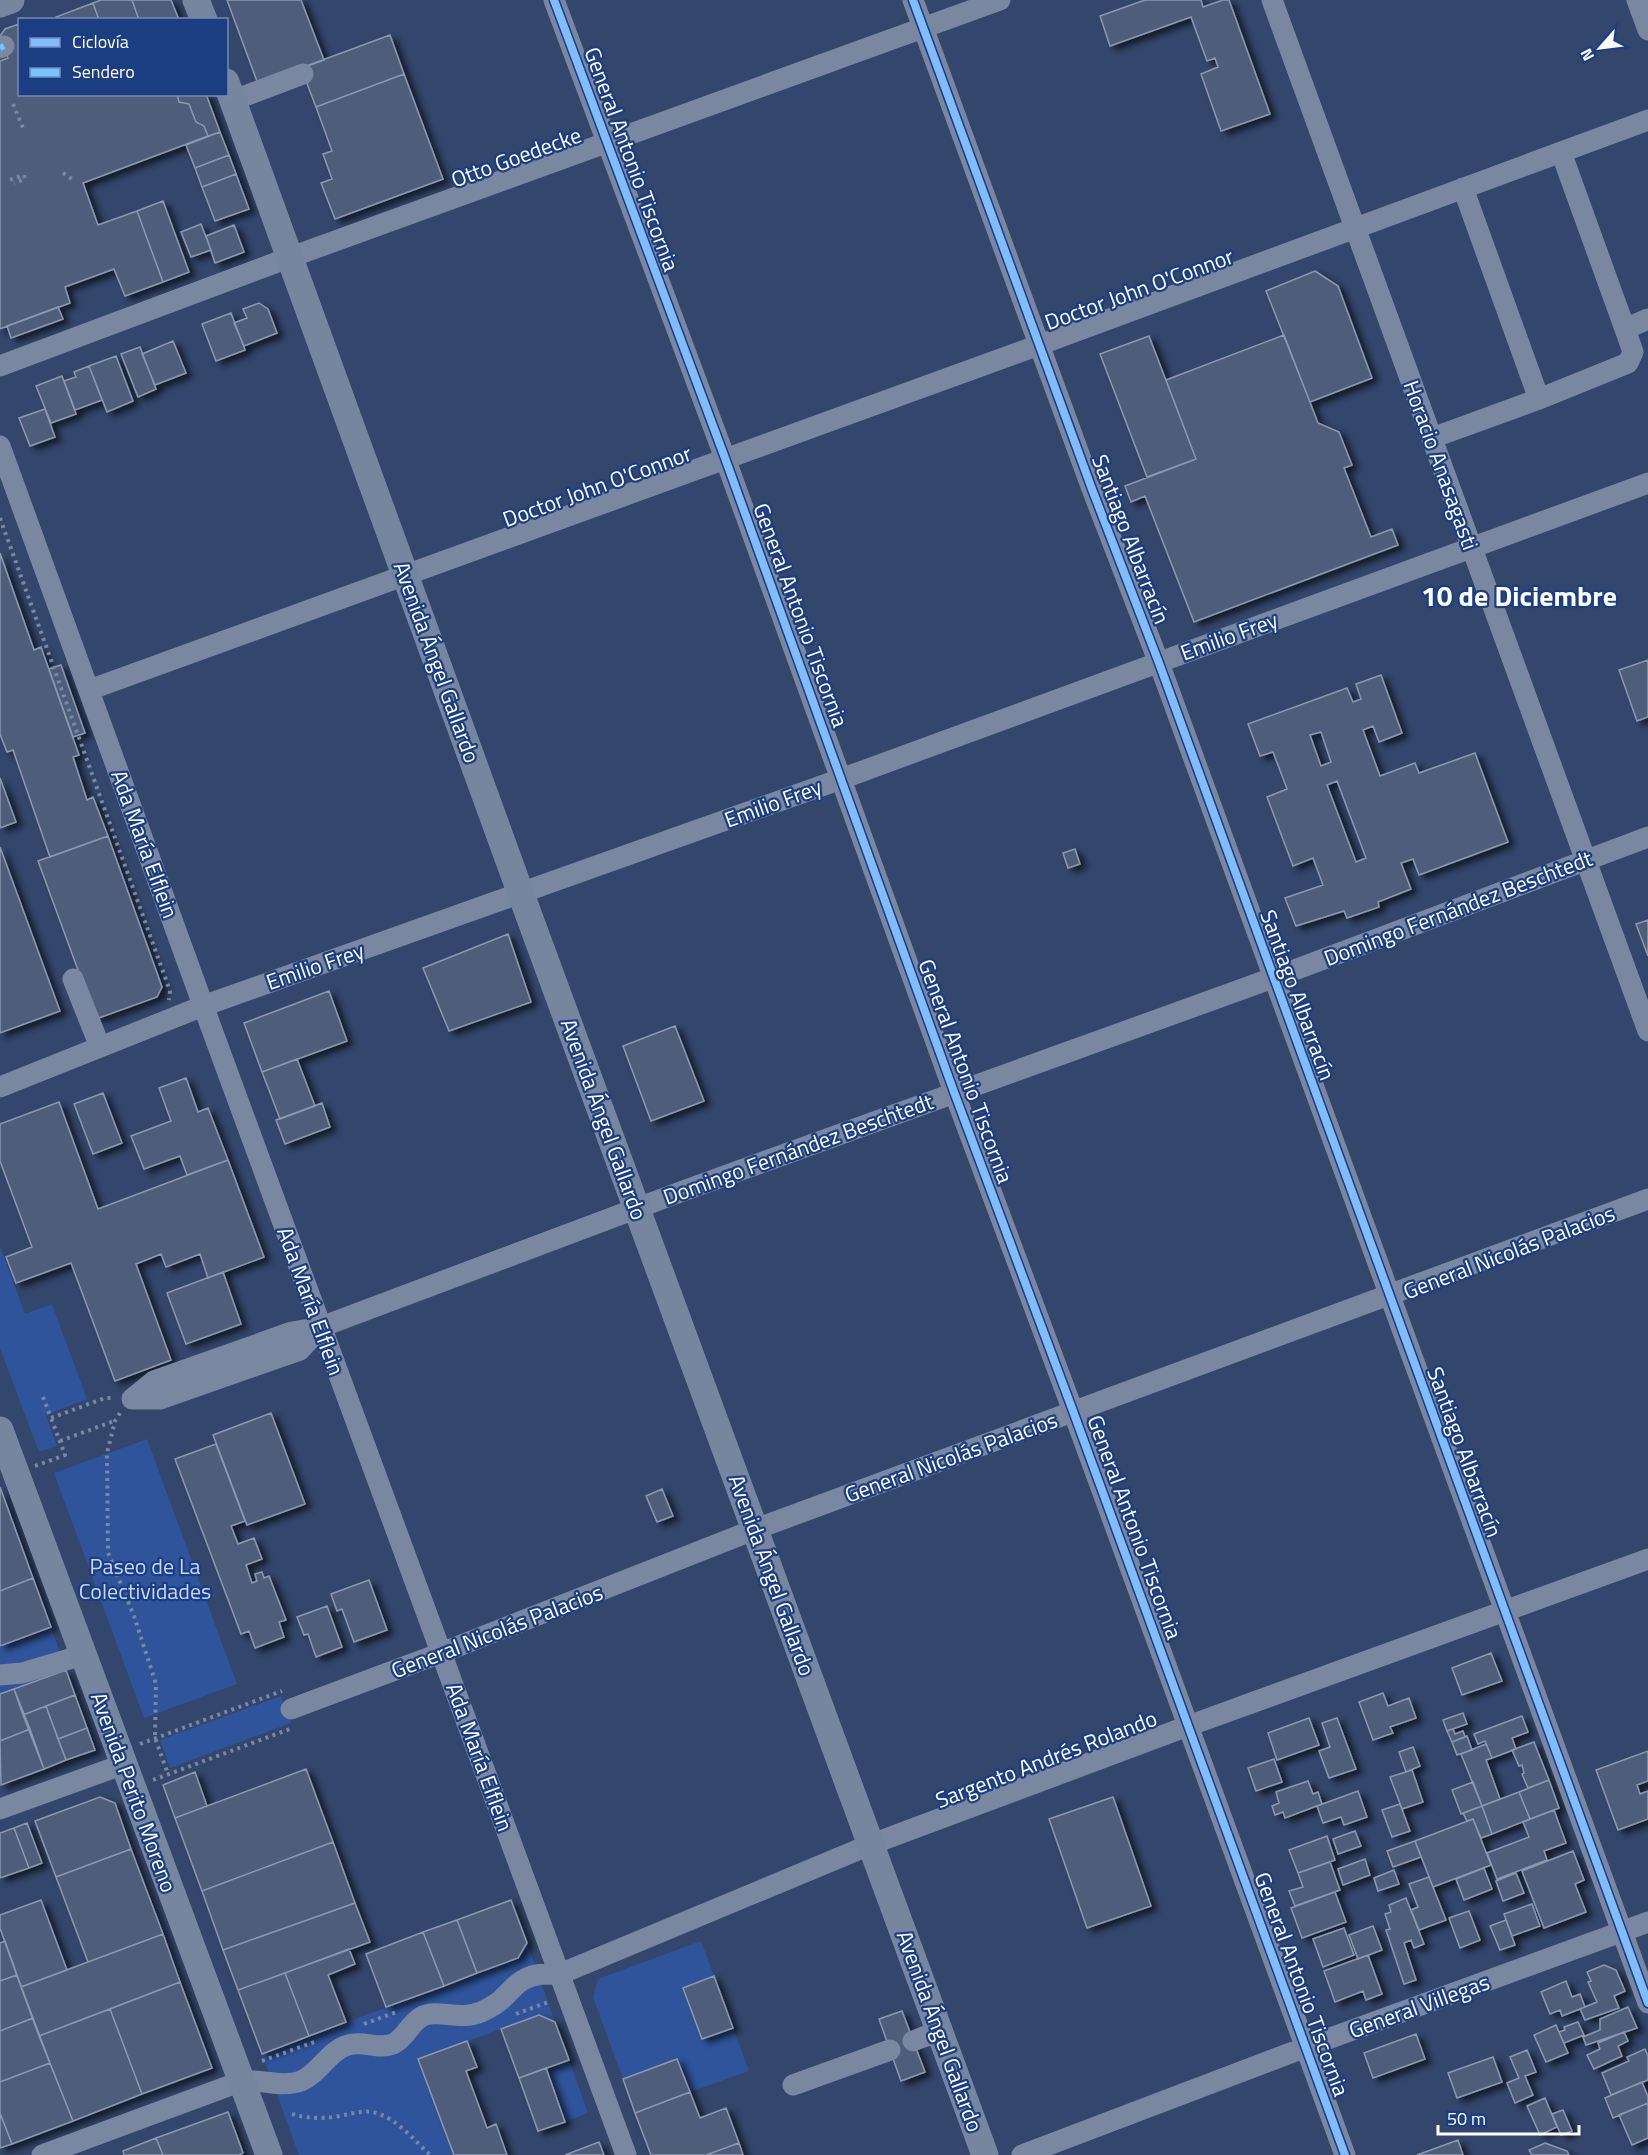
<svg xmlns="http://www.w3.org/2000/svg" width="1648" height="2155" viewBox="0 0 1648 2155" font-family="'Titillium Web',sans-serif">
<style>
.green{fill:#2f549b}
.building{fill:#4d5d7a;stroke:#8d98af;stroke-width:1.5;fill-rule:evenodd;filter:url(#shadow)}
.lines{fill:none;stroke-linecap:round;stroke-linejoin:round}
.path{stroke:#7987a1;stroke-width:4;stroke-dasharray:3 4.5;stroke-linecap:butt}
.minor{stroke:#7987a1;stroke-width:21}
.major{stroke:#77869f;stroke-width:27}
.quiet{stroke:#76c5fe;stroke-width:6;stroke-dasharray:12 6;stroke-linecap:butt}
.cycleway-casing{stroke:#1b3e83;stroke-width:11}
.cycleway{stroke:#80bcff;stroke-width:8}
.labels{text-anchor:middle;stroke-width:4.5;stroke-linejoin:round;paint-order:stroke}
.street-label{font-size:22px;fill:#fff;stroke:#1b3e83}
.park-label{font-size:22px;fill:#c5d7f8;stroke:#1b3e83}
.district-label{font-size:28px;font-weight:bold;fill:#fff;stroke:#1b3e83}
</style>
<defs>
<filter id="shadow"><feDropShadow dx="6" dy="4" stdDeviation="3" flood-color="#0009"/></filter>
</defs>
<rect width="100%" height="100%" fill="#33466b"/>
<path class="green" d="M0 1246 25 1314 52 1304 87 1399 46 1415 57 1446 39 1452 0 1348Z
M147 1439 237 1684 144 1718 54 1473Z
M51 1627 66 1670 0 1694V1646Z
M281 1696 291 1723 170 1768 160 1740Z
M701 1941 714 1976 683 1988 702 2039 733 2028 749 2071 690 2092 677 2059 623 2079 593 1997 598 1979Z
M527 1943 555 2022 539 2015 419 2059 454 2155H299L262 2054 518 1958Z
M569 2060 588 2113 565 2122 546 2068Z"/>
<path class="building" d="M101 0H132L139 20H99L93 3Z
M132 0H171L179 20H139Z
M227 0H301L324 60 258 84Z
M1145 0H1201L1203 7 1223 0H1229L1270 114 1221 131 1201 74 1218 67 1215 58 1207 61 1191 17 1110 46 1100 16Z
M93 3 99 20H58L56 17Z
M19 24 20 94H177L179 102 189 104 196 122 204 126 208 136 83 183 98 225 137 211 163 282 125 296 114 269 65 287 70 303 0 329V61L8 58 0 36 5 29Z
M390 35 404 74 316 107 301 68Z
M404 74 443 179 335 219 321 183 332 179 323 154 332 151 316 107Z
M177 94H206L220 132 208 136 204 126 196 122 189 104 179 102Z
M220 132 229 155 195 168 186 145Z
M229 155 236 174 202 187 195 168Z
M236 174 249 209 215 221 202 187Z
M163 201 189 272 163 282 137 211Z
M201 224 211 250 191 257 181 232Z
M234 225 244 252 215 263 206 236Z
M1315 271 1338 286 1372 378 1310 402 1266 291Z
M259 303 268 309 277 333 244 346 234 323 247 318 243 309Z
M58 307 63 319 11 338 7 326Z
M231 313 245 350 216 361 202 324Z
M1284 335 1318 423 1339 432 1352 465 1344 468 1371 537 1392 529 1398 545 1194 622 1145 496 1131 502 1125 486 1196 459 1166 380Z
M1149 336 1196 459 1147 477 1100 354Z
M173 341 186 373 155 385 142 354Z
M140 347 156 389 138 397 121 354Z
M116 356 133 401 107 412 89 366Z
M89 366 102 400 75 410 64 381 76 377 74 372Z
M62 376 76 414 51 423 36 386Z
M45 409 55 437 30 446 19 418Z
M0 553 34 650 41 647 79 755 73 757 87 800 93 797 108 836 50 857 13 750 7 752 0 734Z
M1648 660V717L1637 721 1619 670Z
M61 665 85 733 73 737 49 669Z
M1381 675 1402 733 1379 742 1373 726 1363 730 1380 776 1415 763 1419 773 1475 753 1508 842 1419 875 1413 859 1401 863 1411 889 1378 902 1379 907 1347 918 1344 911 1296 926 1285 898 1323 885 1313 858 1293 866 1267 797 1287 789 1273 752 1260 756 1248 724 1347 688 1353 702 1361 699 1356 684ZM1321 732 1331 762 1321 766 1310 735ZM1337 781 1366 858 1356 862 1327 785Z
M0 778 16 822 0 828Z
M108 836 162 987 157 997 96 1019 38 861Z
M0 847 60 1011 0 1033Z
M1075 849 1080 864 1068 868 1063 853Z
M1648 920V956L1636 924Z
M508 934 531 1002 449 1031 423 968Z
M329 991 347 1041 262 1072 244 1023Z
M675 1026 704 1101 651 1121 623 1046Z
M297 1059 315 1106 280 1119 262 1072Z
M186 1078 198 1112 208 1108 228 1160 187 1175 180 1156 144 1169 131 1136 171 1121 159 1088Z
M103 1093 122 1143 93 1154 74 1104Z
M59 1102 98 1209 228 1160 264 1257 208 1278 200 1254 166 1267 161 1254 136 1264 171 1360 115 1381 71 1263 16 1283 6 1257 32 1247 0 1161V1124Z
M322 1103 330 1127 285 1144 276 1120Z
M223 1272 241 1324 186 1344 167 1293Z
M271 1413 305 1504 247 1525 213 1435Z
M216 1444 245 1521 231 1526 238 1544 254 1538 262 1559 246 1565 252 1583 257 1581 255 1574 262 1572 264 1578 269 1576 286 1620 279 1622 284 1637 255 1648 249 1631 241 1634 175 1459Z
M0 1487 33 1578 0 1591Z
M662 1489 673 1516 657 1522 646 1496Z
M33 1578 51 1627 0 1646V1591Z
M369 1580 387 1630 354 1642 342 1609 337 1611 331 1594Z
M327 1606 342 1647 316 1657 308 1634 304 1635 297 1617Z
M1491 1653 1502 1681 1462 1695 1452 1668Z
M66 1670 75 1695 23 1715 14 1689Z
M14 1689 30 1729 0 1741V1694Z
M1383 1693 1388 1706 1409 1698 1416 1718 1390 1727 1393 1733 1373 1740 1359 1702Z
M75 1695 87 1728 58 1739 46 1706Z
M46 1706 66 1760 44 1769 23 1715Z
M1463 1713 1467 1724 1447 1731 1443 1720Z
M1522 1716 1528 1732 1512 1738 1516 1749 1492 1758 1485 1741 1478 1744 1474 1734Z
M1309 1718 1319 1745 1277 1760 1268 1733Z
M1337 1718 1356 1769 1329 1778 1319 1751 1330 1747 1322 1723Z
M87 1728 95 1750 66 1760 58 1739Z
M30 1729 44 1769 1 1785 0 1741Z
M1453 1729 1455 1734 1463 1731 1465 1737 1452 1742 1447 1731Z
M1467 1736 1472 1750 1457 1755 1452 1742Z
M1534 1742 1549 1780 1528 1788 1522 1774 1524 1773 1522 1765 1519 1766 1512 1750Z
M1486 1744 1492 1758 1486 1760 1500 1799 1482 1806 1461 1754Z
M1413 1747 1420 1766 1406 1772 1399 1752Z
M1648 1751V1781L1637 1785 1640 1794 1648 1791V1819L1618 1830 1596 1770Z
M1274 1759 1282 1782 1256 1791 1248 1768Z
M306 1769 333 1842 202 1891 175 1818Z
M1412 1770 1423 1802 1402 1809 1390 1777Z
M195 1772 207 1806 175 1818 163 1785Z
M1549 1780 1559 1808 1530 1819 1519 1792Z
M1308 1781 1313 1794 1318 1792 1322 1804 1285 1818 1283 1812 1275 1815 1272 1806 1279 1803 1276 1792Z
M1473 1782 1482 1806 1461 1814 1452 1790Z
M1358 1791 1367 1817 1344 1825 1341 1817 1323 1823 1317 1806Z
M1519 1792 1530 1819 1492 1834 1482 1806Z
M100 1797 115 1803 131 1849 56 1877 35 1821Z
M1113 1797 1151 1906 1087 1928 1049 1819Z
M1400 1804 1410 1831 1392 1837 1382 1810Z
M1482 1806 1492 1834 1481 1838 1473 1819 1467 1821 1463 1813Z
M1554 1810 1566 1843 1544 1851 1547 1860 1497 1879 1487 1853 1529 1837 1523 1822Z
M1473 1819 1491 1865 1433 1887 1415 1841Z
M27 1823 42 1863 29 1868 14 1828Z
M14 1828 29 1868 0 1878V1833Z
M1355 1831 1361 1846 1338 1854 1333 1839Z
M1327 1836 1335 1860 1298 1873 1289 1850Z
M1415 1841 1421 1857 1393 1867 1387 1851Z
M333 1842 355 1903 223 1950 202 1891Z
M131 1849 163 1934 88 1962 56 1877Z
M1573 1851 1584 1880 1575 1884 1586 1912 1544 1928 1522 1871Z
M1365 1859 1370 1875 1343 1885 1338 1869Z
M1330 1862 1340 1890 1295 1906 1289 1891 1303 1887 1298 1873Z
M1484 1868 1492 1889 1464 1900 1456 1879Z
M1394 1870 1399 1884 1378 1891 1374 1878Z
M1516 1873 1524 1893 1503 1901 1496 1881Z
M1429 1877 1446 1920 1419 1930 1411 1910 1418 1907 1409 1884Z
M1335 1892 1346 1922 1302 1938 1291 1908Z
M1406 1898 1424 1944 1414 1948 1411 1940 1404 1943 1416 1980 1404 1984 1386 1930 1390 1929 1385 1914 1391 1912 1389 1905Z
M41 1900 67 1970 21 1987 0 1928V1915Z
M511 1900 527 1943 518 1958 477 1973 457 1920Z
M355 1903 370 1942 238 1990 223 1950Z
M1532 1904 1540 1926 1512 1936 1504 1914Z
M1469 1911 1480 1940 1460 1948 1449 1918Z
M457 1920 477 1973 444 1986 423 1932Z
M1506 1920 1515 1945 1500 1950 1490 1926Z
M1373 1926 1382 1950 1358 1959 1349 1935Z
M1344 1928 1354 1955 1323 1967 1313 1939Z
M423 1932 444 1986 386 2007 366 1954Z
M163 1934 180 1982 39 2036 21 1987Z
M5 1941 17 1975 0 1981V1943Z
M349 1949 355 1964 328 1975 346 2022 309 2036 285 1973Z
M1368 1955 1382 1994 1366 2000 1363 1991 1335 2002 1324 1971Z
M1604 1965 1616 1970 1625 1991 1614 1996 1619 2008 1585 2020 1580 2009 1597 2002 1588 1982 1591 1981 1587 1972Z
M285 1973 309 2036 262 2054 238 1990Z
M17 1975 33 2018 0 2031V1981Z
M714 1976 733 2028 702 2039 683 1988Z
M1566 1981 1572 1997 1580 1994 1585 2007 1562 2016 1560 2010 1550 2014 1541 1992Z
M180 1982 212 2068 142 2094 110 2009Z
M1628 2007 1637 2028 1586 2045 1583 2037 1600 2030V2019Z
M110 2009 142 2094 73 2121 39 2036Z
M902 2011 925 2072 901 2081 879 2019Z
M539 2015 555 2022 569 2060 519 2078 501 2029Z
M33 2018 50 2063 0 2082V2031Z
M1578 2022 1584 2035 1564 2043 1559 2032 1565 2030 1564 2027Z
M1556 2025 1568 2053 1546 2062 1534 2035Z
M1624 2032 1628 2041 1618 2046 1622 2056 1594 2069 1587 2055 1600 2049 1598 2043Z
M1416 2034 1425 2059 1373 2078 1364 2053Z
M467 2041 477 2067 466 2071 487 2128 496 2124 507 2155H454L418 2059Z
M1645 2049 1648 2056V2080L1611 2095 1602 2073 1629 2061 1627 2057Z
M1527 2050 1536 2072 1525 2076 1533 2095 1515 2103 1507 2083 1519 2078 1510 2057Z
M1493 2057 1502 2082 1457 2098 1448 2073Z
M677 2059 690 2092 635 2113 623 2079Z
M50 2063 73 2121 12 2144 0 2113V2082Z
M546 2068 565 2122 538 2131 519 2078Z
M1642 2082 1648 2097V2103L1613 2118 1605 2098Z
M690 2092 700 2118 726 2108 739 2143 706 2155H651L635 2113Z
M1545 2098 1557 2127 1540 2135 1527 2106Z
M1648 2103V2138L1632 2145 1619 2115Z
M1563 2110 1572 2131 1561 2135 1552 2114Z
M228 2112 243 2153 239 2155H163L156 2138Z
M0 2113 12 2144 0 2148Z
M156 2138 163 2155H124L123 2151Z
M1458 2140 1463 2155H1417Z
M599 2142 604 2155H565Z
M739 2143 743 2155H706Z
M1545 2143 1567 2151 1569 2155H1532L1529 2150Z"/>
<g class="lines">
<path class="path" d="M13 104 23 128
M63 173 72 179
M10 180 24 175 25 179 14 183
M0 518 170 991 169 1000
M43 1397 51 1418 105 1398H113
M120 1413 115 1421 107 1453 108 1553 134 1616 156 1684 155 1738 168 1774
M60 1441 114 1421
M35 1466 65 1455 51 1418
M140 1744 282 1691
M153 1780 290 1729
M516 2014 551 2001
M364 2024 399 2011
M262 2061 317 2041
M292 2114C306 2118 319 2119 333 2117 349 2115 364 2108 379 2114 399 2121 415 2141 430 2155"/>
<path class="minor" d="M554 0 725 458 954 1092 1073 1411 1345 2155
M913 0 1092 489 1159 663 1648 2003
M1272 0 1648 1031
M1637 0 1648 30
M0 48 4 46
M234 100 303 74
M1463 188 1539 399
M1625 329 1648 319
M0 366 291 257 1000 0
M1432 438 1539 399 1628 363 1633 352 1625 329 1561 152
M0 446 215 1038 626 2155
M89 690 1039 345 1648 120
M73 979 100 1047
M0 1087 203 1006 841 779 1648 483
M321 1327 683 1191 1273 978 1648 837
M321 1327 300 1350 160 1399H132L154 1381 292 1332Z
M0 1675 22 1673 83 1655
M291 1709 441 1653 756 1529 1648 1199
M0 1809 124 1764
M913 2041 939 2031
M793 2085 890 2050
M42 2155 242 2081C262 2079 282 2088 301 2081 320 2073 328 2051 348 2045 363 2040 378 2050 393 2044 406 2038 410 2022 423 2016 438 2009 460 2021 481 2012 489 2008 498 2004 504 1997 511 1991 516 1983 525 1979 536 1973 548 1974 560 1974L872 1844 1188 1726 1648 1559
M1022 2155 1306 2047 1648 1922"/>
<path class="major" d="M196 0 204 20
M0 4 11 0
M226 82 521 894 985 2155
M0 1430 269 2155"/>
<path class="quiet" d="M0 48 4 46"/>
<defs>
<path id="cycleway" d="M554 0 725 458 954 1092 1073 1411 1345 2155
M913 0 1092 489 1159 663 1648 2003"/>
</defs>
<use href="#cycleway" class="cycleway-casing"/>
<use href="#cycleway" class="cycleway"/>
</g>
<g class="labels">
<g class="street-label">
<text transform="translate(516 157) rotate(-20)" y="8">Otto Goedecke</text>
<text transform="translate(632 159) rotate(70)" y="8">General Antonio Tiscornia</text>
<text transform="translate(1139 289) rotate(-20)" y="8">Doctor John O'Connor</text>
<text transform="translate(1441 465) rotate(70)" y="8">Horacio Anasagasti</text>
<text transform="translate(597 486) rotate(-20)" y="8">Doctor John O'Connor</text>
<text transform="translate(1131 539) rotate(69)" y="8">Santiago Albarracín</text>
<text transform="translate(801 615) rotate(70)" y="8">General Antonio Tiscornia</text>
<text transform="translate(1229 636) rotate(-20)" y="8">Emilio Frey</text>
<text transform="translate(437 662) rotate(70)" y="8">Avenida Ángel Gallardo</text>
<text transform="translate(773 803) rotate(-20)" y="8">Emilio Frey</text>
<text transform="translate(145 844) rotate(70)" y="8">Ada María Elflein</text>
<text transform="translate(1458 908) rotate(-21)" y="8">Domingo Fernández Beschtedt</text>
<text transform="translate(315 966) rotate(-19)" y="8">Emilio Frey</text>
<text transform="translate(1298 995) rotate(70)" y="8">Santiago Albarracín</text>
<text transform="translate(966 1071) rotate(70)" y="8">General Antonio Tiscornia</text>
<text transform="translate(604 1119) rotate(70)" y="8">Avenida Ángel Gallardo</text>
<text transform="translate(798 1149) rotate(-20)" y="8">Domingo Fernández Beschtedt</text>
<text transform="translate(1509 1252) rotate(-21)" y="8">General Nicolás Palacios</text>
<text transform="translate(311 1301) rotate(70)" y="8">Ada María Elflein</text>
<text transform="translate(1465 1452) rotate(70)" y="8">Santiago Albarracín</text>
<text transform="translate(951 1457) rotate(-20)" y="8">General Nicolás Palacios</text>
<text transform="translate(1135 1527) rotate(70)" y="8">General Antonio Tiscornia</text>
<text transform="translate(772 1575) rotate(70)" y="8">Avenida Ángel Gallardo</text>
<text transform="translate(497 1631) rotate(-21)" y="8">General Nicolás Palacios</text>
<text transform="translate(480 1757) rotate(70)" y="8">Ada María Elflein</text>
<text transform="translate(1046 1759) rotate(-21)" y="8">Sargento Andrés Rolando</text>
<text transform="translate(134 1792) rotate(70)" y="8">Avenida Perito Moreno</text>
<text transform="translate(1302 1984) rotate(70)" y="8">General Antonio Tiscornia</text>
<text transform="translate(1419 2006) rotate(-20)" y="8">General Villegas</text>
<text transform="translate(940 2031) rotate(70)" y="8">Avenida Ángel Gallardo</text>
</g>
<g class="park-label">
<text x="145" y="1574">Paseo de La<tspan x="145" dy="25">Colectividades</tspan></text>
</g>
<g class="district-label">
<text x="1519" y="606">10 de Diciembre</text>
</g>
</g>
<rect x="18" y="18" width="210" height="78" fill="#1b3e83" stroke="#768bb5" stroke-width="1.5"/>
<rect x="30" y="38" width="30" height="9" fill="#80bcff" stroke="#768bb5" stroke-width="1.5"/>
<text x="72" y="48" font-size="18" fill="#ffffff">Ciclovía</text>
<rect x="30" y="68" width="30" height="9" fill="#76c5fe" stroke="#768bb5" stroke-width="1.5"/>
<text x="72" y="78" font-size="18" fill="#ffffff">Sendero</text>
<g transform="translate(1600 48) rotate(242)" stroke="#1b3e83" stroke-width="4.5" paint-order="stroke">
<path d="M0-4.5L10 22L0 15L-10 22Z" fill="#ffffff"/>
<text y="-9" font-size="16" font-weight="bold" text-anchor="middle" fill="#ffffff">N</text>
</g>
<path d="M1438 2125v9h141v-9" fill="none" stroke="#ffffff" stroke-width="3"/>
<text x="1447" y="2125" font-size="18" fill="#ffffff" stroke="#1b3e83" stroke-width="4.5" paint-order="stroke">50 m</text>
</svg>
